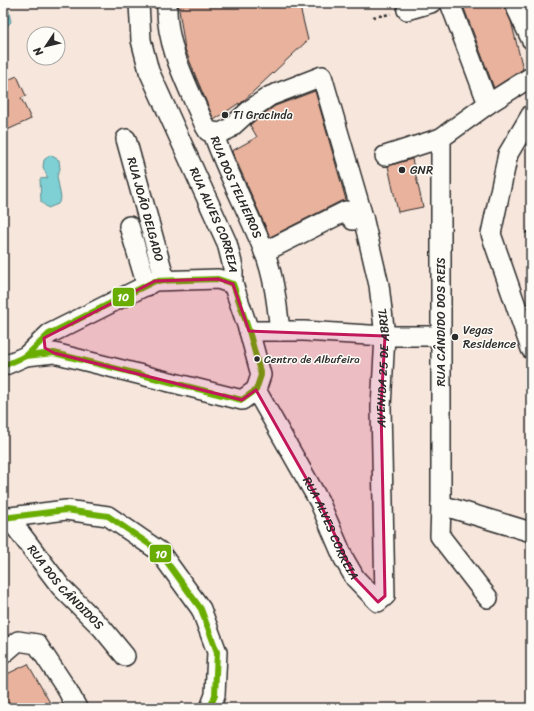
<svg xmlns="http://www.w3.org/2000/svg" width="534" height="711" viewBox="0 0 534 711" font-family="Sriracha,sans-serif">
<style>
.water{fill:#7ed0d4;stroke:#5d8e90}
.building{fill:#e8b29c;stroke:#2b2b2b}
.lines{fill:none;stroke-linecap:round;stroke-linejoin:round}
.minor-casing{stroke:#2b2b2b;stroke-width:22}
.path{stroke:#2b2b2b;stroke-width:2.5;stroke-dasharray:3 3;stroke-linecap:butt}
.minor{stroke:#fdfcf7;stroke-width:19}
.bus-1-casing{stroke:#fdfcf7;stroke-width:9}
.bus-1{stroke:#69ad04;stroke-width:6}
.marked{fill:#c2185b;fill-opacity:0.2;stroke:#c2185b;stroke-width:3;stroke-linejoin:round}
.poi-dot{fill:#2b2b2b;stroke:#fdfcf7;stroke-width:1.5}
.labels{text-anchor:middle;stroke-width:3;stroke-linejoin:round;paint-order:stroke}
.bus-label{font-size:11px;fill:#2b2b2b;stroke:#fdfcf7;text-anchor:start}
.poi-label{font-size:12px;fill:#2b2b2b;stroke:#fdfcf7;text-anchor:start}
.street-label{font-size:12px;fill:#2b2b2b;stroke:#fdfcf7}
.line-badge{stroke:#fdfcf7;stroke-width:1.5}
.badge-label{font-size:11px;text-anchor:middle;font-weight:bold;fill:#fff}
</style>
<rect width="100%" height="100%" fill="#f7e6dc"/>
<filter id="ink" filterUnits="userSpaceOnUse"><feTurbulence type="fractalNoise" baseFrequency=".025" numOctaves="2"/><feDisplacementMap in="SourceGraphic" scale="8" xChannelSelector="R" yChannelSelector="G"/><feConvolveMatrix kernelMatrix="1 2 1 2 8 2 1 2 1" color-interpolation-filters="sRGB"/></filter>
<g filter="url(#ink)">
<path class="water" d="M3 3H7L11 22 3 30Z
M50 155 59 160 60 169 57 176 61 198 58 204 48 208 41 202 40 179 48 178 43 167 44 160Z"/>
<path class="building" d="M178 3H299L308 40 239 105V103L214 120 196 77 185 49Z
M462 3H503L511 21 523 69 494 88Z
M17 76 26 96 21 98 31 119 3 132V82Z
M315 91 346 200 341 201 270 237 232 151 257 137 250 125 258 118 275 106Z
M412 159 423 207 398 212 388 166Z
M28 664 53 708H3V676Z"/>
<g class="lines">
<defs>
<g id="minor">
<path id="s1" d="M139 3 141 40 149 71 227 243 233 267V284L249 331 261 375 256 390 319 501 344 559 355 578 378 602 385 596 381 407 385 336 379 285 363 217 322 76 270 96 251 109 229 129 220 133 208 131 205 126C189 88 165 46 167 3"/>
<path d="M450 3 488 104"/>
<path d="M514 3 531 39"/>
<path d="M407 10 431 3"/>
<path d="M531 115 508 154 491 234 531 349"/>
<path id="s2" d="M213 133C227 173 248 211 264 251 274 276 277 304 280 331"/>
<path id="s3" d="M126 139 165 280"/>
<path d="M385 156 441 138"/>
<path d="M129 226 147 286"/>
<path d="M264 252 346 211 353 220 363 217"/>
<path d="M249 331H304L385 336H441"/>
<path d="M26 356 49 334 155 281 218 279 233 284"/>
<path d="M3 366 26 356 54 353 242 400 256 390"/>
<path d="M441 505 531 532"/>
<path id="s4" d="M8 517 61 587 102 628 125 656"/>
<path d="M3 518 66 510 108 516 159 551 201 609 217 652 215 695 210 708"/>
<path d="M488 598 440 536 441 505V138L488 104 531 77"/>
<path d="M3 654 18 641 37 644 68 691 77 708"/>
</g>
</defs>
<use href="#minor" class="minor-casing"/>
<path class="path" d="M373 17 391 14
M531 226 526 233 531 240"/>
<use href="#minor" class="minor"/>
<defs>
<path id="bus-1" d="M233 284 249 331 261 375 256 390
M26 356 49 334 155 281 218 279 233 284
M3 366 26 356 54 353 242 400 256 390
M3 518 66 510 108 516 159 551 201 609 217 652 215 695 210 708"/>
</defs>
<use href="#bus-1" class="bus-1-casing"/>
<use href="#bus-1" class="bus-1"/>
</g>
</g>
<path class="marked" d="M218 279 233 284 249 331 385 336 381 407 385 596 378 602 355 578 319 501 256 390 242 400 54 353 45 348 44 338 155 281Z"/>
<g class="poi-dot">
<circle cx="225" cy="115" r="4"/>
<circle cx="402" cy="170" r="4"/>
<circle cx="455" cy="337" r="4"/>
<circle cx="257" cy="359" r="3.5"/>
</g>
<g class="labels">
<g class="bus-label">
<text x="264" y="363">Centro de Albufeira</text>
</g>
<g class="poi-label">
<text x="233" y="119">Ti Gracinda</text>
<text x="410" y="174">GNR</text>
<text x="463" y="334">Vegas<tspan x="463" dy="14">Residence</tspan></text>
</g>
<g class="street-label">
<text dy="4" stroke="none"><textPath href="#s2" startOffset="59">RUA DOS TELHEIROS</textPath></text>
<text dy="4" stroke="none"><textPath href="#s3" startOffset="73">RUA JOÃO DELGADO</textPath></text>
<text dy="4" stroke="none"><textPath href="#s1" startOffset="232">RUA ALVES CORREIA</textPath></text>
<text transform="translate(441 322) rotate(-90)" y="4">RUA CÂNDIDO DOS REIS</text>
<text dy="4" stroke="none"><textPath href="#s1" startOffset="894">AVENIDA 25 DE ABRIL</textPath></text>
<text dy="4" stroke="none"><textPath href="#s1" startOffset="568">RUA ALVES CORREIA</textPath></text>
<text dy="4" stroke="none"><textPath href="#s4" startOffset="91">RUA DOS CÂNDIDOS</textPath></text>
</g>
</g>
<g class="line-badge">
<rect x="112" y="287" width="23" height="20" rx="4" fill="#69ad04"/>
<rect x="149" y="544" width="23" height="19" rx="4" fill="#69ad04"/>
</g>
<g class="badge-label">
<text x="123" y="301">10</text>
<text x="161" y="558">10</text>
</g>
<rect width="534" height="711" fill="none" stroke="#fdfcf7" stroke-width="16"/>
<rect x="8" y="8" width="518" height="695" fill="none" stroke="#2b2b2b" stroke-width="1.5" filter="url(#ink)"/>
<g transform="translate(46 46) rotate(235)"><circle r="19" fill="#fdfcf7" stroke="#a9a8a5"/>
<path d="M0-3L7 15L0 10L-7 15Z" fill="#2b2b2b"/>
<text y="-6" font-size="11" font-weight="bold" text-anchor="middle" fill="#2b2b2b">N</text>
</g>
</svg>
